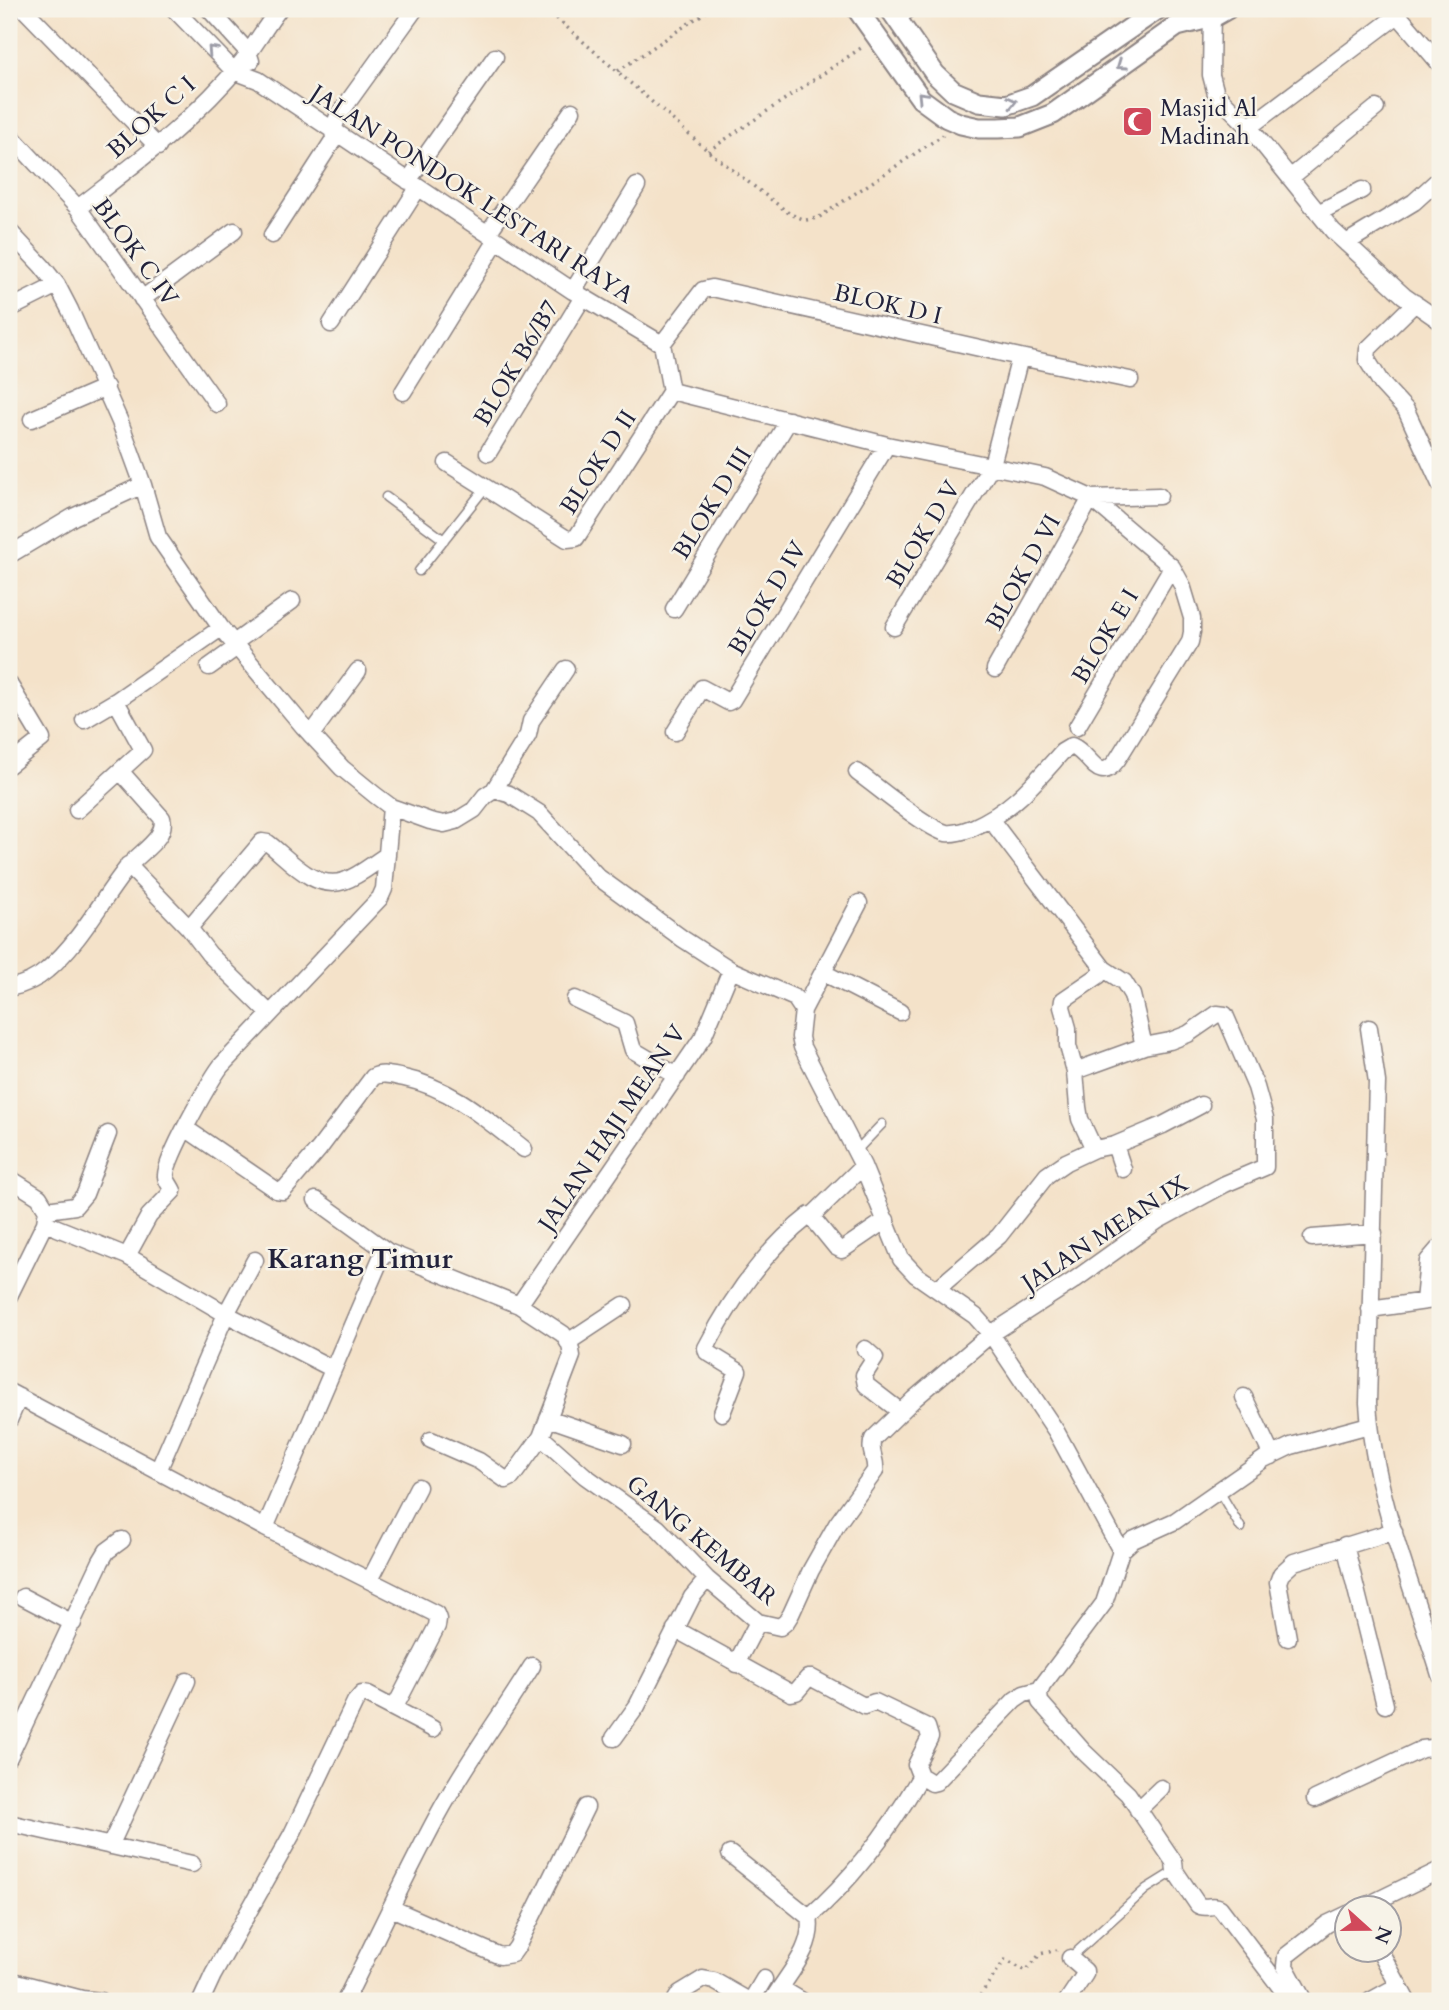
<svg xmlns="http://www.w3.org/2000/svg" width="1449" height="2010" viewBox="0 0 1449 2010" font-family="Cardo,serif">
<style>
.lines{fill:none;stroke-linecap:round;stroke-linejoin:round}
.service-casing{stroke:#8b8282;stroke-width:11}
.minor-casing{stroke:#8b8282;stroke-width:19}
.tertiary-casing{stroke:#8b8282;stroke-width:23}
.path{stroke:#8b8282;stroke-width:3.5;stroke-dasharray:2 5;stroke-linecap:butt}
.service{stroke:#fff;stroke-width:8}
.minor{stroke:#fff;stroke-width:16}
.tertiary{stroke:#fff;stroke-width:19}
.oneway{stroke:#9c9ca7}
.labels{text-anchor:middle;stroke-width:5;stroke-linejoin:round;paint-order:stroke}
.poi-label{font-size:24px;fill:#22223b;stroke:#f7f3e8;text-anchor:start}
.street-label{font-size:24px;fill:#22223b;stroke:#f7f3e8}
.quarter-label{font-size:28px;font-weight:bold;fill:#22223b;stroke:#f7f3e8}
</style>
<rect width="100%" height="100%" fill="#f7f3e8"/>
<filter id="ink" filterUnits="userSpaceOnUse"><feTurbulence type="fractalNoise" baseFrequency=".0143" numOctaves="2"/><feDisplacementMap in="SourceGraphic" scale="14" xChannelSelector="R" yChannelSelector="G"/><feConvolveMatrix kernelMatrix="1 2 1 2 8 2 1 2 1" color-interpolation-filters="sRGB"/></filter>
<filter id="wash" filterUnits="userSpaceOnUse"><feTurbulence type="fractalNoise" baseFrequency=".00686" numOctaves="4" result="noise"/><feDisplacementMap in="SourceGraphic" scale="28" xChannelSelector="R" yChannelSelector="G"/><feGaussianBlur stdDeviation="1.57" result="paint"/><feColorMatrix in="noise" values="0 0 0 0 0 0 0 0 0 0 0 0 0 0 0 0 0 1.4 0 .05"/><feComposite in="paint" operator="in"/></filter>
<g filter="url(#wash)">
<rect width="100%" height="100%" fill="#f4e2c9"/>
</g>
<g filter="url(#ink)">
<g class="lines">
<defs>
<path id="service" d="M899 21 916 9
M386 497 444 540
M419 571 485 488
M856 1151 882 1124
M1219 1491 1241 1528
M1070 1958 1146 1889 1175 1871"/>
<path id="minor" d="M24 9 158 147
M174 9 234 71 258 80 573 291 662 344
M209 9 248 52 251 61
M1212 9 1211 75 1216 94 1249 127 1333 231 1404 296 1440 321
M1393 9 1440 64
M1249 127 1398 15
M9 134 78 208 217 404
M1290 178 1376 108
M408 181 495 57
M78 208C136 163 195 120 242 62 255 45 266 26 279 9
M1318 213 1362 190
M9 231 42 266 57 285 70 310 120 422 143 485 158 537 221 628 303 726 342 768 375 795 391 807 430 821 444 824 456 821 474 810 485 796 494 790 509 794 539 813 598 877 683 939 731 970 795 998 803 1010 800 1037 802 1047 863 1166 901 1259 916 1275 975 1316 991 1334 1056 1431 1121 1551
M488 233 572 111
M272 235 334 139 333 130 338 116 415 9
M1346 243 1414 202 1436 182 1440 183
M573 291 637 186
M142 299 234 231
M1415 303 1368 349 1367 360 1382 384 1406 410 1440 484
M9 309 57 285
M331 324 418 188
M662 344 703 290 712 288 1020 357 1130 380
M662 344 671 391
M671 391 887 445 1045 477 1091 498 1159 496
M403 392 497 240
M32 419 106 387
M488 453 583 297
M447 463 567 539 576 538 671 391
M9 555 73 517 143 485
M674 609 789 420
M894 627 992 465 1020 357
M234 643 292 601
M209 667 237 647
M9 684 42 739 9 765
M84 720 116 701 221 628
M1077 727 1172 567
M675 732 702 688 728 702 732 700 887 445
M311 735 358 671
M857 772C876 786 926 828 946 833 955 834 964 831 972 828 1012 811 1034 783 1062 752L1072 746C1091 754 1098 786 1117 760L1190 642 1192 632V618L1182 585 1172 567 1091 498 995 669
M494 790 528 735 531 721 566 669
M77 810 143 750 116 701
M991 820 1104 969 1098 976 1063 1000 1062 1007 1068 1028V1046L1075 1071 1078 1107 1080 1119 1094 1149
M128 865 189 928 209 954 269 1013
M189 928 262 842 268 843C289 859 314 891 344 881 359 876 374 863 387 855
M1104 969 1124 982 1132 995 1144 1046
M824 973 900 1012
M9 988C23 985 36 980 47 970 81 941 100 902 127 868 138 853 168 838 162 818L121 772
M575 999 625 1023 633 1050 677 1076
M803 1010 859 903
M1369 1028 1377 1082 1368 1403C1374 1496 1413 1587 1440 1675
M185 1128 276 1190 283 1191 319 1149 373 1077C383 1072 393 1076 404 1078 452 1088 487 1120 524 1149
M1115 1145 1123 1169
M9 1178 39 1197 47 1210 45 1223 9 1296
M316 1200 388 1252 519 1305 563 1334 570 1345 572 1356 541 1437 585 1476 658 1528 707 1579 758 1622 780 1627 786 1622 791 1614 811 1570 837 1524 875 1471C877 1459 868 1451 873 1439L914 1399 991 1334 1073 1281 1157 1221 1225 1184 1265 1167V1119L1256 1087 1225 1015 1217 1014 1188 1034 1170 1041 1144 1046 1075 1071
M47 1210 75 1206 85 1194 108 1134
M812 1216 863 1166
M45 1223 127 1256 226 1314 333 1369
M1312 1238 1374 1233
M127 1256 149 1216 173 1191C171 1186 166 1181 166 1176 164 1161 210 1081 221 1066L380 898 384 889 391 807
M937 1289 999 1236 1047 1175 1066 1162 1094 1149 1115 1145 1163 1125 1201 1105
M1424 1301 1428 1261 1440 1247
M519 1305 703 1037 731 970
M1370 1309 1440 1299
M568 1342 624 1305
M865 1349 875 1358 864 1375 866 1385 901 1412
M9 1392 265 1528 436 1614 438 1619 437 1626 395 1707
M1244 1397 1272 1456
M722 1413 738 1371 707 1352 706 1348C732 1297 765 1250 810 1215L836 1247 842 1250 886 1220
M548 1418 623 1444
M9 1420 19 1397
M431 1440 479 1461 506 1480 512 1477 541 1437
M158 1471 226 1314 255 1260
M265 1528 381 1258 388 1252
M1345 1545 1385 1705
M370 1580 418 1487
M23 1597 73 1623
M675 1629 791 1693 796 1692 808 1678H812L864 1706 875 1702 927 1727 930 1737 916 1765 921 1778
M1288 1638 1278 1582 1281 1574 1294 1562 1394 1531
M736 1664 758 1622
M614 1738 637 1706 692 1597 707 1579
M9 1757 101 1561 107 1551 122 1540
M1315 1799 1422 1749 1431 1748 1440 1754
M1138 1810 1161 1788
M9 1823 192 1864
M110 1846 187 1681
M730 1854 809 1917C815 1948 786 1976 772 2001
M391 1908 500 1956 512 1954 517 1947 586 1807
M1360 1909 1440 1870
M809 1917C854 1878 889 1830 919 1779L924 1778 932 1783 936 1782 1015 1700 1024 1694 1039 1690
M1380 1951 1407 2001
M9 1980 82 1999 101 2001
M780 1988 802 2001
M201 2001 213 1975 292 1834 355 1702 362 1694 368 1695 433 1729
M345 2001C376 1939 405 1876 438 1815 466 1763 501 1716 532 1666
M675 2001 680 1993 703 1979 714 1981 749 2001
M751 2001 764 1979
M1067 2001 1085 1974V1971L1070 1958
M1291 2001 1220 1908C1213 1903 1206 1910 1198 1905L1175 1871 1174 1862 1128 1794 1083 1751 1040 1702 1039 1694 1042 1686 1104 1603 1121 1551 1133 1540 1175 1521 1264 1459 1291 1446 1369 1425
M1304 2001 1285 1966 1286 1956 1327 1924 1348 1914
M1370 2001 1399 1985"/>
<path id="tertiary" d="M857 9 921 99 947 118 961 124 979 128H998L1020 127 1053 114 1177 26 1213 17 1227 9
M890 9 935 74 953 91 979 102 1006 105 1032 96 1158 9"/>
</defs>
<use href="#service" class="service-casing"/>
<use href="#minor" class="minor-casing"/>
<use href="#tertiary" class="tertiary-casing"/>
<path class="path" d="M546 9 708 151 790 214 806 220 818 218 943 135
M618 71 710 9
M708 151 864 46
M976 2001 1005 1960 1026 1971 1040 1954 1057 1950"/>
<use href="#service" class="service"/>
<use href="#minor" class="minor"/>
<use href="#tertiary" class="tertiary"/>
</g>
<defs><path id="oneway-chevron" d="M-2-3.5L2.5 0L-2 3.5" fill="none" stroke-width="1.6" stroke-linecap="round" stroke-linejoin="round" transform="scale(1.75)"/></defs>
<g class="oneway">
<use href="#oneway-chevron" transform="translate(212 50) rotate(-133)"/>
<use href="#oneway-chevron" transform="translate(1121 65) rotate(145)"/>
<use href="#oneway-chevron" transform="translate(922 96) rotate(-134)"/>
<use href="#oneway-chevron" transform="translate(1012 102) rotate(-13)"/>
</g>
</g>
<defs>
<symbol id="mosque-square" viewBox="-11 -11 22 22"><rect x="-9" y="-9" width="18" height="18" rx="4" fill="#d1495b" stroke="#f7f3e8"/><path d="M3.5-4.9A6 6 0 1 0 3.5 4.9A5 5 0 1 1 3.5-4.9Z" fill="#fff"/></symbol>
</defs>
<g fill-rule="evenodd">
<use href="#mosque-square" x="1120" y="104" width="35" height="35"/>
</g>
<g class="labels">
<g class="poi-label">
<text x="1160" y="116">Masjid Al<tspan x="1160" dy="28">Madinah</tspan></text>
</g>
<g class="street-label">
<text transform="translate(151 117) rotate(-42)" y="8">BLOK C I</text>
<text transform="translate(472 194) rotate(33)" y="8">JALAN PONDOK LESTARI RAYA</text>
<text transform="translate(136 252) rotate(54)" y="8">BLOK C IV</text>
<text transform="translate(888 304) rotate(13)" y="8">BLOK D I</text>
<text transform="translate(516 363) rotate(-59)" y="8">BLOK B6/B7</text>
<text transform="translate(598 462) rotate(-57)" y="8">BLOK D II</text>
<text transform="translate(712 503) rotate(-58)" y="8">BLOK D III</text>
<text transform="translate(923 534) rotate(-59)" y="8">BLOK D V</text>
<text transform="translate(1023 572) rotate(-61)" y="8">BLOK D VI</text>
<text transform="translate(767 598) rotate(-59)" y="8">BLOK D IV</text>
<text transform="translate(1105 636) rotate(-59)" y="8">BLOK E I</text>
<text transform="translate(612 1128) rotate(-56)" y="8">JALAN HAJI MEAN V</text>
<text transform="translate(1105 1233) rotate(-33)" y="8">JALAN MEAN IX</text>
<text transform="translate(702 1540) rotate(40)" y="8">GANG KEMBAR</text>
</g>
<g class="quarter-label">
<text x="360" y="1268">Karang Timur</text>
</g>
</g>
<rect width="1449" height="2010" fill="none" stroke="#f7f3e8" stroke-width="35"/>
<g transform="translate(1368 1929) rotate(111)"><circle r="33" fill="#f7f3e8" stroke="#a29fa3" stroke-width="2"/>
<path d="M0-5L12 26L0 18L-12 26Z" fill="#d1495b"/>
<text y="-10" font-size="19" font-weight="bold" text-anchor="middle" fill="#22223b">N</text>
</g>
</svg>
